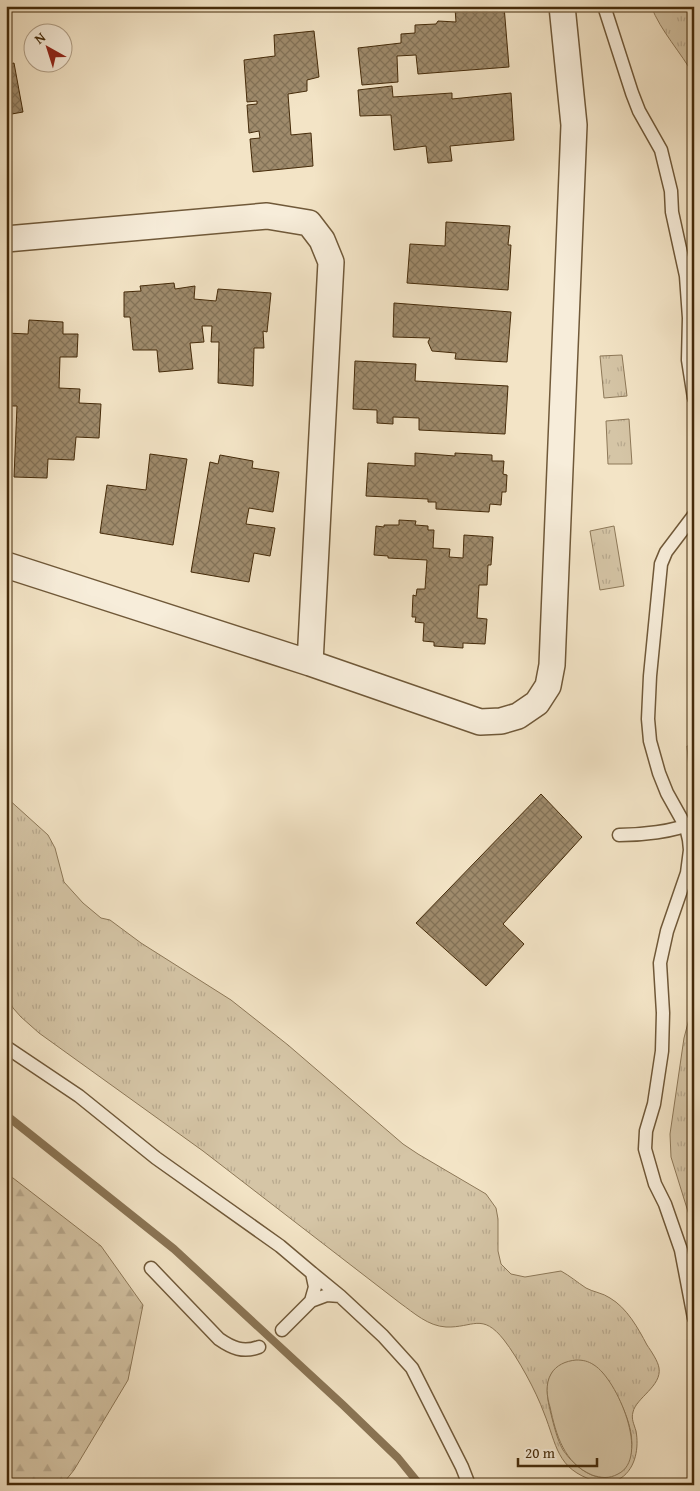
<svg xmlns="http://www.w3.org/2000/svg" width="700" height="1491" viewBox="0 0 700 1491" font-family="'Gentium Book Plus',serif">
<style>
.grass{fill:url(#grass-tufts);stroke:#8d7858;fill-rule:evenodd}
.forest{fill:url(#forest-firs);stroke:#8d7858}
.pitch{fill:#d5c5a6;stroke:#8d7858}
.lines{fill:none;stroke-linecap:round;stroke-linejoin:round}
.stream{stroke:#8a7454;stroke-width:8}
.building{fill:url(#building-cross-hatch);stroke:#452b0a}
.lane-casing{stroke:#705939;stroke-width:15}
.street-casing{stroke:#705939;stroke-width:28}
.lane{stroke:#f7edda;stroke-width:12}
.street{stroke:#f7edda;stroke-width:25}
</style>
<defs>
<pattern id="grass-tufts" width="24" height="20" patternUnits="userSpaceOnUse" patternTransform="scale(1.25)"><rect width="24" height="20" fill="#d5c5a6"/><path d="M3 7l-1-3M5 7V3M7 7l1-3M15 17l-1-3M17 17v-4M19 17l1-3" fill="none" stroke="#b8a98e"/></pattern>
<pattern id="forest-firs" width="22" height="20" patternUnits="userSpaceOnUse" patternTransform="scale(1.25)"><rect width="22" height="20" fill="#d5c5a6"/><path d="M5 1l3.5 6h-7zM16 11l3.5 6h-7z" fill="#b8a98e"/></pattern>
<pattern id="building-cross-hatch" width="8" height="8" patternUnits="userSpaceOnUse" patternTransform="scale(1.25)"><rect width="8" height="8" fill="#9f8b6c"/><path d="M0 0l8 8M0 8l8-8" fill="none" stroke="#837257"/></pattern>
</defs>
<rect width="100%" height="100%" fill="#f3e4c6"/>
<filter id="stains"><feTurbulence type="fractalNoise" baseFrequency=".004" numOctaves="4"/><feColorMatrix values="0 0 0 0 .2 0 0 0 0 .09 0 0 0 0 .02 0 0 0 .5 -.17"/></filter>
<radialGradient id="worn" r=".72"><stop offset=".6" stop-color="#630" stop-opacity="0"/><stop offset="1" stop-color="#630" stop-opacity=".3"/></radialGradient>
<path class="grass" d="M651 6H694V76C681 52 661 32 651 6Z
M622 355 627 396 604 398 600 356Z
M629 419 632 464H608L606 421Z
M614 526 624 586 600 590 590 531Z
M687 746H694V781H690Z
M6 797 48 835 55 848 64 882 83 903 101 918 110 920 141 943 231 1000 288 1045 403 1144 418 1154 486 1194 496 1208 498 1219V1251L501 1264 511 1274 525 1277 561 1271C570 1276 577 1282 586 1288 593 1292 603 1293 610 1298 627 1308 638 1328 647 1345 651 1351 658 1361 659 1368 662 1386 636 1398 633 1412 631 1419 634 1424 636 1431 639 1447 636 1468 621 1478 613 1483 604 1484 595 1481 556 1469 557 1445 544 1413 536 1391 518 1358 504 1340 482 1312 473 1328 446 1327 428 1326 414 1313 400 1303L203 1151 39 1033 21 1017 13 1008 6 994ZM554 1370 601 1371C617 1392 640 1433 629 1459 628 1463 625 1466 622 1468 603 1490 576 1469 563 1450 557 1439 554 1426 551 1414 547 1398 544 1383 554 1370Z
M694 1011V1231L671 1157 670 1134 684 1038 689 1019Z"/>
<path class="forest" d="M6 1175 13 1178 101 1246 143 1305 128 1380 74 1470 62 1485H6Z"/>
<path class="pitch" d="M576 1360C583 1360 588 1361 594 1365 617 1379 651 1458 618 1474 609 1479 601 1478 592 1475 564 1463 556 1435 550 1407 547 1397 545 1384 551 1374 556 1365 566 1361 576 1360Z"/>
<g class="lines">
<path class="stream" d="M6 1115 174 1249 343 1405 398 1458 420 1485"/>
</g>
<path class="building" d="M478 6H504L509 67 418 74 416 55 397 56 398 82 362 85 358 48 401 43V34L415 33V25L436 24 438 21 456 22 455 8Z
M314 31 319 77 307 80V91L288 94 291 135 311 133 313 166 253 172 250 139 260 138 259 131 249 133 247 105 257 104V101L247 102 244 60 275 56 274 35Z
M14 63 23 112 6 115V65Z
M392 86 393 97 452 93V99L511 93 514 140 450 146 452 161 428 163 426 146 394 150 391 115 360 116 358 90Z
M446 222 510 226 508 245H511L508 290 407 283 410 244 445 246Z
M174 283 175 289 195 286 194 299 216 301 218 289 271 293 267 332 263 331 264 348H254L253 386 218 383 219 342H211L212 326H202L204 342 190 343 193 369 159 372 157 350H133L130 317H124V292L141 291 140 286Z
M394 303 511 312 507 362 455 359 456 353 432 351 428 342 430 338 393 337Z
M29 320 63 322V334H78L77 357H60L59 388 80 389 79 403 101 404 99 438 76 437 74 460 48 459 47 478 14 477 17 406H6V333L28 334Z
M355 361 416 364 415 381 508 386 505 434 419 430V418L393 417V424L377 423V410L353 409Z
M415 453 455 456V453L492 455V461H504L503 474 507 475 506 492H502L501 505 490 504 489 512 436 509V502H428V499L366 496 368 463 415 466Z
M150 454 187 459 173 545 100 533 107 485 146 490Z
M220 455 253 461 252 468 279 472 273 512 249 508 246 524 275 528 270 556 254 553 249 582 191 572 210 462 218 464Z
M399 520 416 521 415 525 428 526V530H434L433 548 450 549 449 557 463 558 464 535 493 537 491 565H488L487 585H479L477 618 487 619 485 644 463 643V648L434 646V642L423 641 424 623 415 622 416 617H412L413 595 416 596 417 589H425L427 560 388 558V556L374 555 376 526 384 527V525H399Z
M541 794 582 837 503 924 524 944 486 986 416 923Z"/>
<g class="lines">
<defs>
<path id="lane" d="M604 6 632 93 639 111 661 150 671 191 672 212 686 276 689 318 688 360 694 398
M694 515 666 552 661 564 650 676 648 719 650 741 659 773 667 793 686 827 689 840 690 850 687 873 667 931 660 963 663 1013 662 1051 654 1104 646 1131 645 1149 655 1184 665 1204 681 1250 694 1318
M619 835C639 835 675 832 694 822
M6 1047 79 1096 156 1158 280 1246 312 1273 315 1287 311 1301 282 1330
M151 1268 219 1339C232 1348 243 1353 259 1347
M340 1296 383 1336 412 1368 462 1467 469 1485
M311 1301 327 1295 340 1296 312 1273"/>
<path id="street" d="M6 239 267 216 309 223 322 240 331 262 310 663
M6 565 310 663 480 722 501 721 518 716 537 703 548 686 552 665 574 125 562 6"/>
</defs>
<use href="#lane" class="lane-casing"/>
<use href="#street" class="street-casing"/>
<use href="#lane" class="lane"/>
<use href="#street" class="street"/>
</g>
<rect width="700" height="1491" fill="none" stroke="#f3e4c6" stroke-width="25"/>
<rect x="8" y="8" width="685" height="1476" fill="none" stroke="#452b0a" stroke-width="2.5"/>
<rect x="12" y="12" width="675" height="1466" fill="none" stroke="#452b0a"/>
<g transform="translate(48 48) rotate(321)"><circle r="24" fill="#f7edda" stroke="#b09f87"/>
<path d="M0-4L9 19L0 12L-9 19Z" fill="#8f2418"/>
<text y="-8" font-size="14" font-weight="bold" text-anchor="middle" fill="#452b0a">N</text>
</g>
<path d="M518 1458v8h79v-8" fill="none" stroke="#452b0a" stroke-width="2.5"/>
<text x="525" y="1458" font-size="15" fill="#452b0a" stroke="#f7edda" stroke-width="4" paint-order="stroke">20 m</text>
<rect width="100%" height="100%" filter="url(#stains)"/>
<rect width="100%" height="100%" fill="url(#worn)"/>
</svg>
